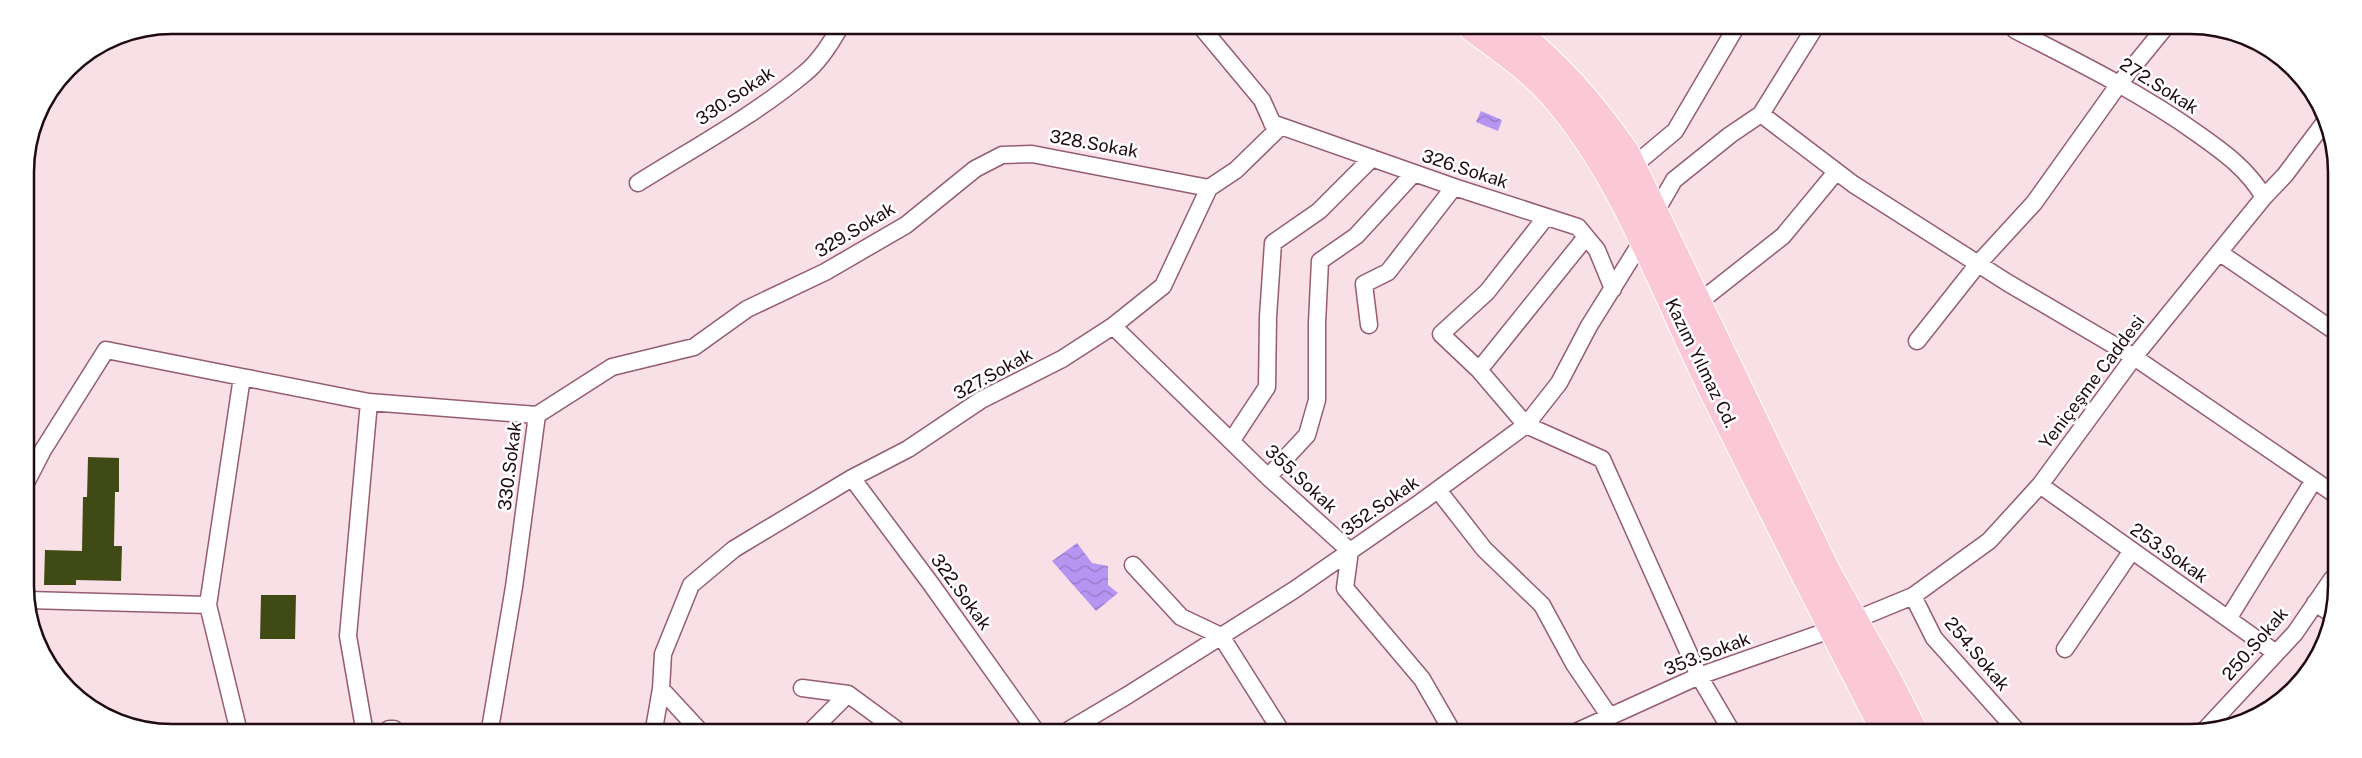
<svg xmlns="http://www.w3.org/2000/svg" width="2362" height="758" viewBox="0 0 2362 758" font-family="'Public Sans',sans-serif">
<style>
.water{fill:url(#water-waves)}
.building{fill:#404a15}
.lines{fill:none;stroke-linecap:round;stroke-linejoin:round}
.street-casing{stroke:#955d6f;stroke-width:19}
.highway-casing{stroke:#fff;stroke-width:30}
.street{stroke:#fff;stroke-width:16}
.highway{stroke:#fac8d6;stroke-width:28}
.labels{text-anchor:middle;stroke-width:5;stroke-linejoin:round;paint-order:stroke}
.street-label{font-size:18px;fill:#210b13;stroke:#fff}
.rim{fill:none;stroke:#210b13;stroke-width:2.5}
</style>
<defs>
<pattern id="water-waves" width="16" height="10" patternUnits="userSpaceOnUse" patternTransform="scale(1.25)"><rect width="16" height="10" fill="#b695f2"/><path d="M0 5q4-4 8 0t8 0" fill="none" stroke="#9478c3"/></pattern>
</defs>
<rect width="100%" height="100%" fill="#f9dfe6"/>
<path class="water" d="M1481 111 1502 120 1498 131 1476 122Z
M1077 543 1092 563 1108 566V585L1118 593 1096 611 1052 561Z"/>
<path class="building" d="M88 457 119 458V492H115L114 546H122L121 581 76 580V585H44L45 550 82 551 83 497H87Z
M261 595H296L295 639H260Z"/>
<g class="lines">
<defs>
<path id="street" d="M2015 30C2078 62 2141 93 2198 134 2225 153 2247 169 2264 197
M1761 114 1853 184 2008 283 2134 357 2333 493
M1272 123 1454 187 1578 227 1597 250 1613 289
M1632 167 1675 131 1735 29
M638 183C694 148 755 115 805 73 820 61 831 43 840 27
M1655 213 1674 180 1730 135 1761 114 1814 29
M1586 237 1479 370 1526 425 1602 459 1699 676 1732 732
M2220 253 2333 330
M1698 303 1783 236 1836 172
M1369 325 1364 284 1388 272 1454 187
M1113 326 1268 477 1350 551 1345 588 1422 679 1452 731
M1917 341 1978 264 2034 203 2119 84 2163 30
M1479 370 1441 334 1487 292 1546 217
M242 377 369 402
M1232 440 1267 387 1268 317 1273 243 1319 211 1372 158
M1268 477 1307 435 1317 400V323L1320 261 1356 236 1414 173
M852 478 931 584 1035 730
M27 481 43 450 106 350 242 377 208 605
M2040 485 2276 653
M1438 490 1484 549 1542 605 1574 664 1610 717
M1133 565 1181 617 1221 636 1281 731
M1913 596 1934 638 2018 732
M28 600 208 605 238 728
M2315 603 2332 614
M2228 619 2314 480
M2065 649 2131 552
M802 688 848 694 897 730
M661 689 698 729
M364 728 348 636 369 402 537 415
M389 729H394
M490 729 514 587 537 415 612 367 694 347 747 309 825 272 906 225 975 169 1002 155 1032 154 1209 188
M654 729 661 689 663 654 691 585 734 549 852 478 908 449 981 400 1062 359 1113 326 1163 286 1209 188 1236 170 1276 131 1262 100 1202 28
M813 729 848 694
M1069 730 1128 695 1294 590 1421 502 1526 425 1559 383 1589 326 1642 241
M1578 731 1699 676 1833 629 1913 596 1989 541 2040 485 2134 357 2264 197 2285 175 2324 123
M2203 732 2295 633 2332 579"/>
<path id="highway" d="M1473 28C1503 50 1534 71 1558 100 1625 179 1665 292 1710 384 1768 501 1826 617 1886 732
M1510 28C1556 63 1594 107 1626 154L1827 573 1888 681 1914 732"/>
</defs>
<use href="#street" class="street-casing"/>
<use href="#highway" class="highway-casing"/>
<use href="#street" class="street"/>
<use href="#highway" class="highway"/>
</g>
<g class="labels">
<g class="street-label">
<text transform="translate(2159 86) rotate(32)" y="6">272.Sokak</text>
<text transform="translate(735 96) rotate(-34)" y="6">330.Sokak</text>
<text transform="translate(1094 144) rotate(10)" y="6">328.Sokak</text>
<text transform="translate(1465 169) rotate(18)" y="6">326.Sokak</text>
<text transform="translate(855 230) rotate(-31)" y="6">329.Sokak</text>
<text transform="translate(1701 363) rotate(64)" y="6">Kazım Yılmaz Cd.</text>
<text transform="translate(993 374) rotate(-29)" y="6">327.Sokak</text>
<text transform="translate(2092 382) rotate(-53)" y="6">Yeniçeşme Caddesi</text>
<text transform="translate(510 466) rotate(-83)" y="6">330.Sokak</text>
<text transform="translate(1301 479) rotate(43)" y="6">355.Sokak</text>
<text transform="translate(1380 506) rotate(-35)" y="6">352.Sokak</text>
<text transform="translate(2169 553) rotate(35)" y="6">253.Sokak</text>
<text transform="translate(961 592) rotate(54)" y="6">322.Sokak</text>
<text transform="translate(2255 644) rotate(-49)" y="6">250.Sokak</text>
<text transform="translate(1707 654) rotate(-21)" y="6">353.Sokak</text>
<text transform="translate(1977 654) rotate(50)" y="6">254.Sokak</text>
</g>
</g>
<path d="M0 0H2362V758H0ZM172 34H2190A138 138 0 0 1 2328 172V586A138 138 0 0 1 2190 724H172A138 138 0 0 1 34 586V172A138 138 0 0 1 172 34Z" fill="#fff" fill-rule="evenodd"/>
<path class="rim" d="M172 34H2190A138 138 0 0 1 2328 172V586A138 138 0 0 1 2190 724H172A138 138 0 0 1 34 586V172A138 138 0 0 1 172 34Z"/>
</svg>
